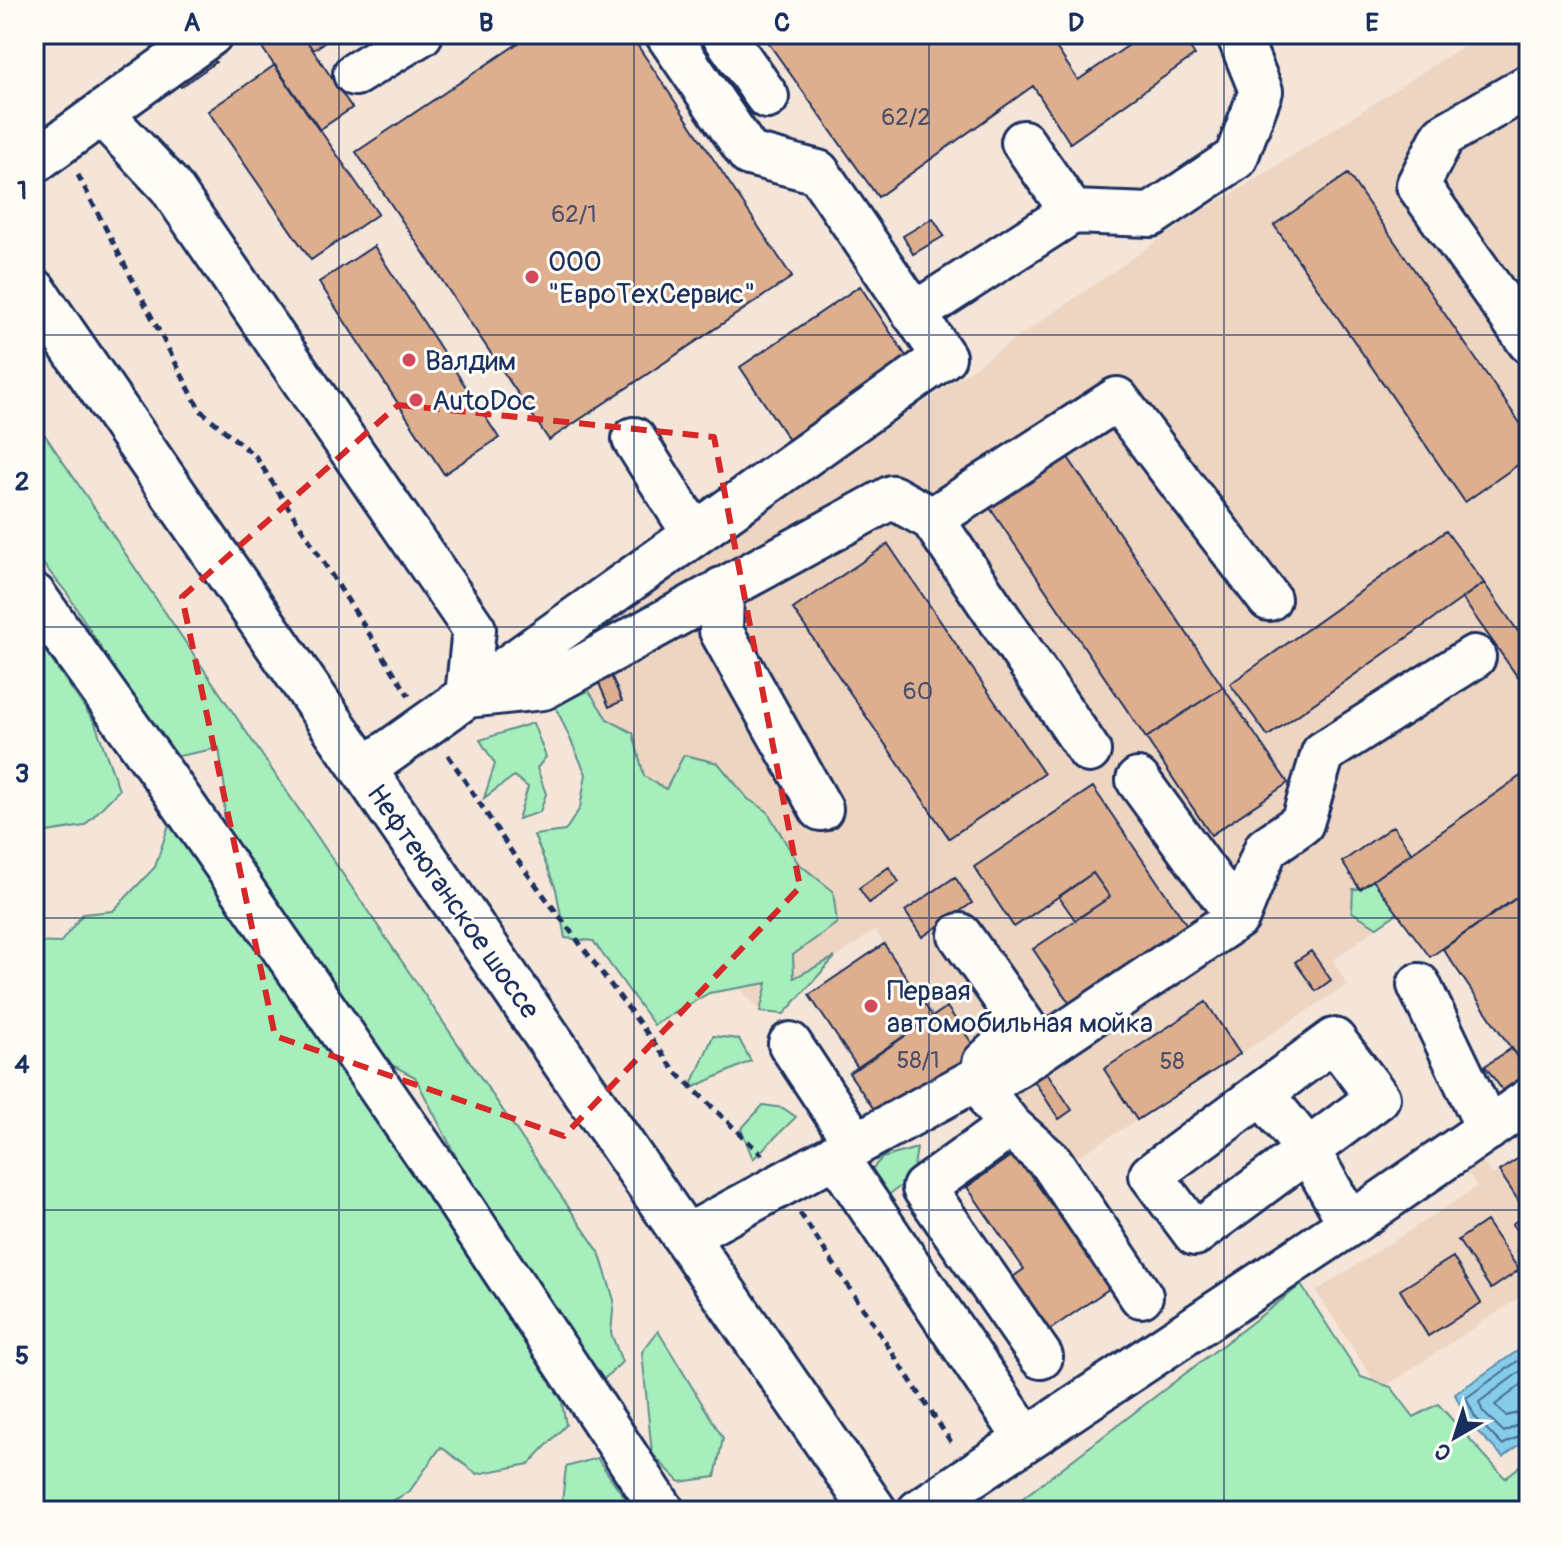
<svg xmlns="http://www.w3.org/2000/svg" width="1563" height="1545" viewBox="0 0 1563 1545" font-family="Pangolin,sans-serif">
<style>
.built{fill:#edd5c2}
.green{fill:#a6eebb;stroke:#608e8c;stroke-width:2}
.water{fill:#86cbe8;stroke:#5b8db1;stroke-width:2}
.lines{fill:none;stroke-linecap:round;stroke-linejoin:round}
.shore{stroke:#466d95;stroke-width:2}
.building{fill:#deaf8f;stroke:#1b2f5e;stroke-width:2}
.minor-casing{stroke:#1b2f5e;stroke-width:48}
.major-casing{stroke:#1b2f5e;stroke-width:50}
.path{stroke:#1b2f5e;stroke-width:5;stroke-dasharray:8 6;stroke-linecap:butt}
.minor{stroke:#fdfcf7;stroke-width:42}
.major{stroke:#fdfcf7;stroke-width:44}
.marked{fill:none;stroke:#d62828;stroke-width:6;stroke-dasharray:16 10;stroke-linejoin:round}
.grid{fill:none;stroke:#1b2f5e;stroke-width:2;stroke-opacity:0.55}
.poi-dot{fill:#d1495b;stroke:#fdfcf7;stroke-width:3}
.labels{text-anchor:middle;stroke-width:6;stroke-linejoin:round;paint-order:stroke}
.number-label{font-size:24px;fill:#4c4f6a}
.poi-label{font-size:28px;fill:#1b2f5e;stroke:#fdfcf7;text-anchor:start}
.street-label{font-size:28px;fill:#1b2f5e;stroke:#fdfcf7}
.neatline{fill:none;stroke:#1b2f5e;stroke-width:3}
.grid-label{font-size:26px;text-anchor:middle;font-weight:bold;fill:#1b2f5e}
</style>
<rect width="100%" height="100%" fill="#f4e5d8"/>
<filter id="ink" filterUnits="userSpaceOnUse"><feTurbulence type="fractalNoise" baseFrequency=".0125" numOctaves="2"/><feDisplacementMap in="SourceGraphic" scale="16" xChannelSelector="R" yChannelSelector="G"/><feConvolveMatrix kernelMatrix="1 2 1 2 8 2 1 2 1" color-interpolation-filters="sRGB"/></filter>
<g filter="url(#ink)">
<path class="built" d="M1482 34H1529V1079L1506 1095 1485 1066 1511 1047 1443 950 1430 957 1398 912 1333 960 1347 985 1240 1054 1206 1002 1104 1068 1137 1120 1074 1159 1002 1097 990 1069 948 1008 933 1017 875 930 760 1012 615 837 554 703 532 673 1198 213 1245 186Z
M1529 1151V1291L1380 1390 1316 1291 1477 1187 1465 1168 1481 1158 1492 1175Z"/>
<path class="green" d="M34 419 599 1252 614 1300 611 1333 622 1362 601 1382 484 1211 415 1077 367 1052 223 844 225 790 219 748 169 758 67 593 34 553Z
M34 635 95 723 119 790 84 826 35 834Z
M589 691 607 719 633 733 644 776 666 789 684 755 718 763 748 799 767 811 798 863 833 891 837 923 793 955 794 978 835 957 784 1014 760 1012 767 983 709 993 654 1025 593 941 565 938 556 889 534 835 565 831 580 808 586 774 554 703Z
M533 723 546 757 537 768 546 794 540 812 518 819 528 787 514 776 484 798 495 764 480 740Z
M173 812 557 1375 566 1425 529 1464 477 1474 441 1447 409 1492 374 1511H34V942L60 943 83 914 113 911 155 867Z
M1373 880 1399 912 1377 927 1352 912 1353 889H1360Z
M713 1036 739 1039 751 1061 690 1089Z
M763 1105 783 1108 796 1117 753 1159 741 1129Z
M917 1148 912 1178 877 1203 860 1182 882 1158Z
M1301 1285 1361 1377 1391 1387 1414 1417 1438 1404 1505 1478 1529 1459V1511H1014L1011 1507Z
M658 1331 723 1438 715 1477 680 1482 652 1454 642 1352Z
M597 1458 634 1511H561L566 1467Z"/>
<path class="water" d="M1529 1343V1438L1503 1457 1468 1422 1455 1394Z"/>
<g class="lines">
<path class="shore" d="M1529 1353 1466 1398 1475 1417 1502 1445 1529 1432
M1529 1365 1479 1402 1483 1412 1504 1432 1520 1424 1529 1422
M1529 1379 1495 1405 1506 1416 1529 1410"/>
</g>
<path class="building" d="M258 34H302L352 108 319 130 254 36Z
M302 34H337L313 50Z
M532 34H630L792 277 549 440 356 152Z
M762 34H1047L1078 80 1145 34H1181L1195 55 1070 143 1033 86 878 197Z
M207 51 216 62 181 87 172 76Z
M275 65 378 214 311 260 208 111Z
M1348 174 1529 436V457L1465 502 1274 225Z
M933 218 944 236 913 254 903 236Z
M374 246 499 438 444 474 319 282Z
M860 286 908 359 789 440 740 367Z
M1065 453 1223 687 1146 738 988 505Z
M1446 531 1484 583 1268 736 1230 684Z
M888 544 1044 774 949 838 793 609Z
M1484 583 1529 647V693L1462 598Z
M611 675 622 701 609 707 598 681Z
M1223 687 1288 783 1211 835 1146 738Z
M1529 770V889L1430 957 1373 880Z
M1093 787 1189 928 1072 1007 1033 949 1110 897 1093 873 1014 927 974 867Z
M1393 826 1412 853 1360 889 1342 862Z
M889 867 899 882 869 903 859 888Z
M1093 873 1110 897 1075 920 1059 897Z
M955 877 972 903 922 937 905 911Z
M1521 895 1529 907V1068L1526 1070 1443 949Z
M884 944 933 1017 858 1068 809 995Z
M1311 951 1331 980 1316 991 1295 962Z
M1206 1002 1240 1054 1137 1120 1104 1069Z
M947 1007 978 1052 880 1118 849 1073Z
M1512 1048 1529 1073V1079L1506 1095 1485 1066Z
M1046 1071 1072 1110 1059 1119 1033 1079Z
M1015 1153 1110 1288 1048 1331 1003 1284 1024 1269 967 1187Z
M1525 1154 1529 1160V1217L1499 1171Z
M1527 1214 1529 1217V1268L1517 1250 1526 1244 1512 1224Z
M1486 1221 1519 1270 1491 1289 1458 1240Z
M1453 1257 1481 1303 1428 1336 1400 1290Z"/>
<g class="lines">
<defs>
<path id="minor" d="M723 34 767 97
M355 74 421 34
M1529 86 1443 136 1418 185 1529 342
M102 114 170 186 474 629 467 696 543 688 892 497 932 519 1117 399 1269 599
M1023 142 1072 212
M34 162 211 34
M914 314 1072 212 1151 215 1236 158 1261 91 1238 34
M634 439 694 534
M932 519 1089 751
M722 589 721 631 821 809
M34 595 165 778 454 1195 663 1511
M363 770 944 357 818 172 749 154 667 34
M1138 780 1238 917
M960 935 1024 1026 984 1063
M1419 985 1488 1129
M1334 1040 1378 1098 1195 1234 1151 1175Z
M790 1044 856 1144
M1262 1094 1308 1150 1350 1224
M992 1103 1010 1126 1051 1162 1141 1296
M1010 1126 924 1188 1041 1357
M835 1155 1026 1439
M685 1237 973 1081 995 1080 1238 917 1266 848 1302 823 1323 753 1474 657
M919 1511 1350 1224 1529 1100"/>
<path id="major" d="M34 291 874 1511"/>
</defs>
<use href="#minor" class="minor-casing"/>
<use href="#major" class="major-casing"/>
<path class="path" d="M34 91 45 113
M78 175 200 410 256 457 409 696
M448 755 515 857 676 1072 762 1155
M800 1213 953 1445"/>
<use href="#minor" class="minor"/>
<use href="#major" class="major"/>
</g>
</g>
<path class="marked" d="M398 405 714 437 800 887 564 1136 275 1036 182 597Z"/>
<path class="grid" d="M339 34V1511M634 34V1511M929 34V1511M1224 34V1511M34 335H1529M34 627H1529M34 918H1529M34 1210H1529"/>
<g class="poi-dot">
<circle cx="532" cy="277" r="8"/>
<circle cx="409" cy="360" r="8"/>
<circle cx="416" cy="400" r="8"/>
<circle cx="871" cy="1006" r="8"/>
</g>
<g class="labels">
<g class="number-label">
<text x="906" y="125">62/2</text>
<text x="574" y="222">62/1</text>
<text x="918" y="699">60</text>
<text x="918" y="1068">58/1</text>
<text x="1172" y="1069">58</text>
</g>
<g class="poi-label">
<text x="548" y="271">ООО<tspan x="548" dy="32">"ЕвроТехСервис"</tspan></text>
<text x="425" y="370">Валдим</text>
<text x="432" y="410">AutoDoc</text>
<text x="887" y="1000">Первая<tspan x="887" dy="32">автомобильная мойка</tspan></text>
</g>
<g class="street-label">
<text transform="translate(454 901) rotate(55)" y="10">Нефтеюганское шоссе</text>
</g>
</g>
<rect width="1563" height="1545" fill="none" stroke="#fdfcf7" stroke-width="88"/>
<g transform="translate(1455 1437) rotate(219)" stroke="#fdfcf7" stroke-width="6" paint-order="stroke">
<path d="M0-6L14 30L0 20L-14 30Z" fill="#1b2f5e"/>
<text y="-12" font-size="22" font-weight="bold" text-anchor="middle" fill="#1b2f5e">С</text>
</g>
<rect x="44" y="44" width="1475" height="1457" class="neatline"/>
<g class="grid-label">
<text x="192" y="31">A</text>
<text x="486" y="31">B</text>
<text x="782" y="31">C</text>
<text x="1076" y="31">D</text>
<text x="1372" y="31">E</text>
<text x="22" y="199">1</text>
<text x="22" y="490">2</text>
<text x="22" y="782">3</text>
<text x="22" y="1073">4</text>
<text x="22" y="1364">5</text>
</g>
</svg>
